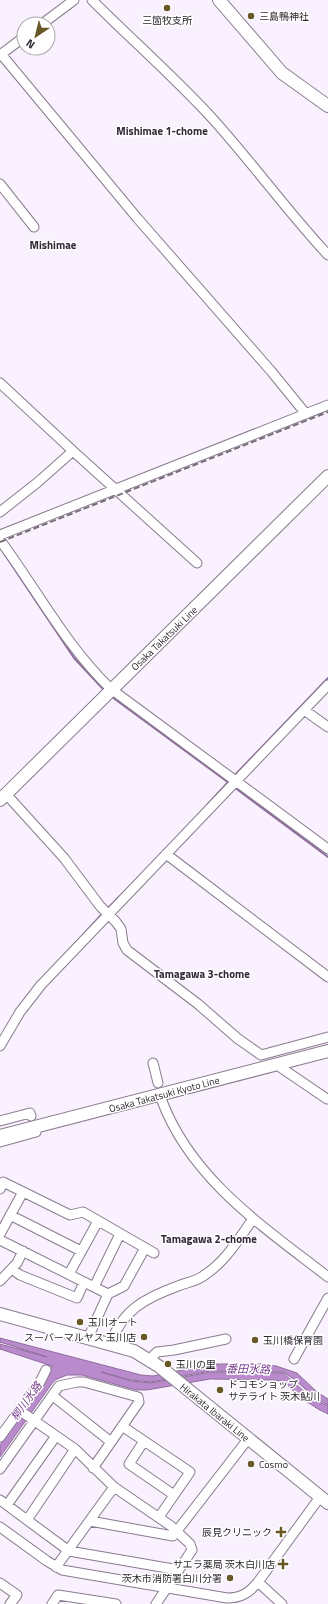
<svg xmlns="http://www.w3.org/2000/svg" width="328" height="1604" viewBox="0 0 328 1604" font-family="'Titillium Web','Noto Sans JP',sans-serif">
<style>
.water{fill:#b98bcc;stroke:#8f6d9d}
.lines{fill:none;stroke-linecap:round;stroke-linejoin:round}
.stream{stroke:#8f6d9d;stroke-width:2}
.minor-casing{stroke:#897b8f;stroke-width:11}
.major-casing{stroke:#897b8f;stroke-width:14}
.minor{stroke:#fff;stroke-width:9}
.major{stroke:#fff;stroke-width:12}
.rail{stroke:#756e77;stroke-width:2;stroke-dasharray:6 3;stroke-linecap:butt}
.poi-dot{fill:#685825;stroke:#fff;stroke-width:1.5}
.labels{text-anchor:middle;stroke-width:3;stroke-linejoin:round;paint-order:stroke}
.poi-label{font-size:10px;fill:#2d272f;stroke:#fff;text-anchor:start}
.street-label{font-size:10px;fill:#2d272f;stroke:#fff}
.neighbourhood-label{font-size:11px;font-weight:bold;fill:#322637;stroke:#fff}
.water-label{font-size:11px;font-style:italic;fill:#743b8a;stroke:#fff}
</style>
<rect width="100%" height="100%" fill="#faf1fe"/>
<path class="water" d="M0 1338 141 1375 153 1376 211 1364H264L276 1366 297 1373 317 1392 328 1399V1405L314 1397 295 1380 283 1372 210 1371 151 1382 131 1380 101 1372 131 1381 151 1383 211 1372 283 1373 313 1399 328 1406V1414L318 1409 298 1396 285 1382 274 1380 210 1379 147 1390H136L82 1375H67L57 1379 53 1382 0 1457V1445L45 1382 52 1366 0 1349V1344L47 1357 0 1342Z"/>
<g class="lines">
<path class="stream" d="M1 549 74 658 104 690
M112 697 229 783
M233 777 328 678
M234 787 328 857
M207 805 230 780
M108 908 137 879
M71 948 103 913"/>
<defs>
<path id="minor" d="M92 0C131 39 173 76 211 117 251 161 287 211 328 255
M42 24 74 0
M1 54 138 219 271 371 306 414
M0 55 24 37
M0 184 34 227
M0 383 73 451 197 563
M0 512 38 482 73 451
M0 535 328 405
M0 540C37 590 66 646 111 689L328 849
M304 710 328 727
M6 794 64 858 100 906 116 922 121 929 123 943 127 950 198 1004 237 1038 261 1055 328 1037
M166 854 328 977
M0 1046 20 1012 41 985 328 685
M153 1063 158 1083
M280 1067 327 1099
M162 1101C192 1180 264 1227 328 1277
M0 1121 30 1113 31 1116
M0 1142 36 1132V1130
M0 1189 3 1182 70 1215 83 1212 154 1253
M10 1215 81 1251
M0 1234 23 1192
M0 1240 108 1294
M12 1269 20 1275 77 1298 84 1282
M69 1274 98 1221
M0 1281 17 1263 23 1251
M94 1287 120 1234
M88 1338 108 1294 124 1286 145 1248
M110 1345C122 1310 145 1298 178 1286 188 1282 198 1281 206 1274 226 1261 239 1238 253 1219
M294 1359 328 1298
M149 1360 157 1352 174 1350 226 1339
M53 1396 111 1442
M19 1410 75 1449 114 1487 171 1526 190 1544 192 1550 156 1604
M122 1426 190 1472 159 1517
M0 1437 40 1382 46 1370
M144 1441 129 1464 174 1495
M0 1469 59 1386 77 1382H84L138 1397 139 1402 93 1468
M0 1500 69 1551 179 1570
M7 1505 56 1436
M27 1520 75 1449
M90 1521 173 1536 248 1439
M0 1527 47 1561 62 1570 227 1598C241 1598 249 1593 258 1582L320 1497
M56 1567 114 1487
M258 1582 282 1604
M0 1583 17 1595 10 1604
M52 1604 58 1595 116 1604"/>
<path id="major" d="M219 0 282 73 328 106
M0 800 328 476
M0 1136 328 1051
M0 1314 134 1351 160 1367 328 1503"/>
</defs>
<use href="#minor" class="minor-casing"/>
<use href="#major" class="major-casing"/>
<use href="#minor" class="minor"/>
<use href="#major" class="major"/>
<path class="rail" d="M0 542 328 412"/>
</g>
<g class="poi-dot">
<circle cx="167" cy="8" r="4"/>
<circle cx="251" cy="16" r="4"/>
<circle cx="80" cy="1322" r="4"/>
<circle cx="144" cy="1337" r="4"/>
<circle cx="255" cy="1340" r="4"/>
<circle cx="168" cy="1364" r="4"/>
<circle cx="220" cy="1390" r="4"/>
<circle cx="251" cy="1464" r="4"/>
<path d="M279 1526h4v4h4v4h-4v4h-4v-4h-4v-4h4z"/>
<path d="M281 1558h4v4h4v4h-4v4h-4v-4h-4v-4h4z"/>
<circle cx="230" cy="1578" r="4"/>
</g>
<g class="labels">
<g class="poi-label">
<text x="259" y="20">三島鴨神社</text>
<text x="167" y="24" text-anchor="middle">三箇牧支所</text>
<text x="88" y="1326">玉川オート</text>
<text x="136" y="1341" text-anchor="end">スーパーマルヤス 玉川店</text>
<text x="263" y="1344">玉川橋保育園</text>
<text x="176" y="1368">玉川の里</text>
<text x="228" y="1388">ドコモショップ<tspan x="228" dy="12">サテライト 茨木鮎川</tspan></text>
<text x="259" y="1468">Cosmo</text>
<text x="272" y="1536" text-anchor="end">辰見クリニック</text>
<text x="275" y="1568" text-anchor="end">サエラ薬局 茨木白川店</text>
<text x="222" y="1582" text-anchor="end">茨木市消防署白川分署</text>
</g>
<g class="street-label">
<text transform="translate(164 638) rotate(-44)" y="4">Osaka Takatsuki Line</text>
<text transform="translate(164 1094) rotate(-15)" y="4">Osaka Takatsuki Kyoto Line</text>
<text transform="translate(215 1412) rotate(39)" y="4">Hirakata Ibaraki Line</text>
</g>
<g class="neighbourhood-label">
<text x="162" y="135">Mishimae 1-chome</text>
<text x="53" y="249">Mishimae</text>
<text x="202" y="978">Tamagawa 3-chome</text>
<text x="209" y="1243">Tamagawa 2-chome</text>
</g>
<g class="water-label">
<text transform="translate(248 1369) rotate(1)" y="4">番田水路</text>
<text transform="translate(26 1401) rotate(-54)" y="4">柳川水路</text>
</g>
</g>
<g transform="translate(36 36) rotate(215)"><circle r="19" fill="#ffffff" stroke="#aba9ac"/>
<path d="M0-3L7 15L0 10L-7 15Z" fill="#685825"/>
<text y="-6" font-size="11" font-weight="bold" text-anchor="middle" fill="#2d272f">N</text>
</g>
</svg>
